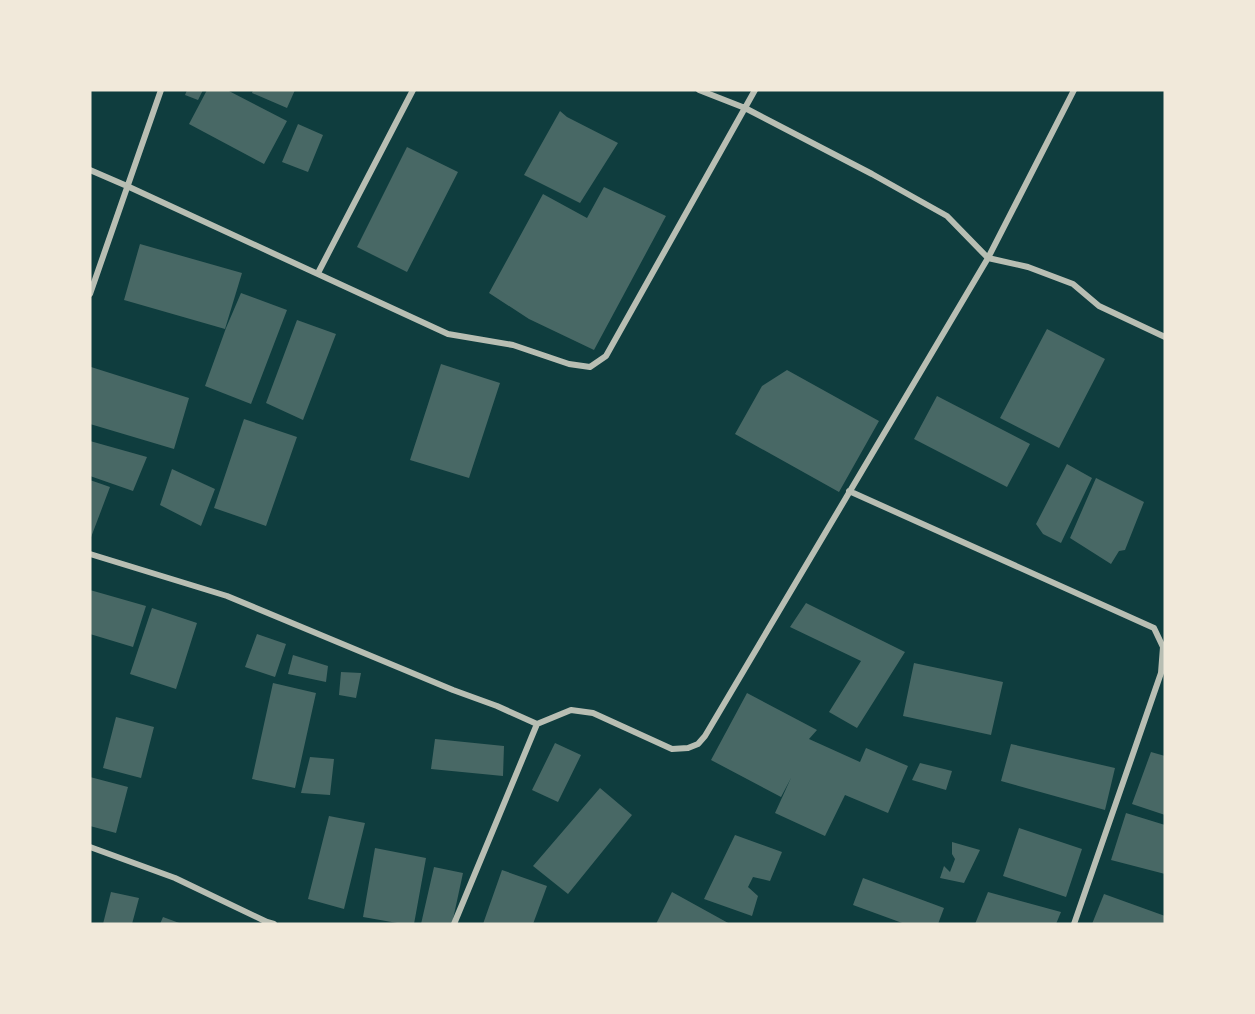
<svg xmlns="http://www.w3.org/2000/svg" width="1255" height="1014" viewBox="0 0 1255 1014" font-family="'Varela Round',sans-serif">
<style>
.building{fill:#486865}
.lines{fill:none;stroke-linecap:round;stroke-linejoin:round}
.minor{stroke:#b8beb3;stroke-width:6}
</style>
<rect width="100%" height="100%" fill="#0f3d3e"/>
<path class="building" d="M187 90H203L198 100 185 95Z
M207 90H227L287 121 264 164 189 124Z
M253 90H295L287 108 252 93Z
M560 111 567 117 618 143 580 203 524 175Z
M298 124 323 135 308 172 282 162Z
M407 147 458 172 407 272 357 247Z
M604 187 666 216 594 350 529 319 489 293 543 194 587 218Z
M140 244 242 273 225 329 124 300Z
M241 293 287 310 251 404 205 386 226 328Z
M297 320 336 334 303 420 266 403Z
M1047 329 1105 359 1059 448 1000 418Z
M441 364 500 383 469 478 410 460Z
M91 367 189 398 174 449 90 424Z
M787 370 879 421 839 492 735 434 762 386Z
M937 396 1030 444 1007 487 914 439Z
M244 419 297 437 266 526 214 508Z
M90 441 147 457 133 491 90 476Z
M1067 464 1092 478 1061 543 1043 534 1036 524Z
M172 469 215 489 201 526 160 505Z
M1096 478 1144 502 1125 550 1119 551 1111 564 1070 538Z
M90 480 110 487 90 540Z
M90 590 146 606 133 647 90 634Z
M806 603 905 652 857 728 829 712 861 661 790 627Z
M152 608 197 623 176 689 130 674Z
M257 634 286 644 275 677 245 667Z
M293 655 328 666 326 682 288 674Z
M914 663 1003 682 991 735 903 716Z
M341 672 361 673 356 698 339 695Z
M273 683 316 693 295 788 252 779Z
M747 693 817 730 809 739 860 762 866 748 908 766 888 813 845 795 825 836 775 813 791 778 781 797 711 760Z
M116 717 154 727 141 778 103 768Z
M435 739 504 746 503 776 431 769Z
M555 743 581 755 558 802 532 790Z
M1011 744 1115 768 1105 810 1001 781Z
M1151 752 1165 756V815L1132 804Z
M310 757 334 759 330 795 301 793Z
M920 763 952 771 946 790 912 780Z
M90 777 128 787 116 833 90 826Z
M600 788 632 815 568 894 533 866Z
M1126 813 1165 825V874L1111 860Z
M329 816 365 823 344 909 308 899Z
M1019 828 1082 849 1066 897 1003 876Z
M735 835 782 852 770 881 753 877 748 887 758 896 752 916 704 899Z
M952 842 980 850 964 883 940 878 944 866 950 872 955 859 952 854Z
M375 848 426 858 414 924H403L363 917Z
M434 867 463 873 452 924H421Z
M502 870 547 886 533 924H483Z
M863 878 944 908 938 924H905L853 905Z
M111 892 139 898 132 924H103Z
M672 892 730 924H656Z
M988 892 1061 912 1056 924H975Z
M1104 894 1165 916V924H1092Z
M163 917 182 924H160Z"/>
<g class="lines">
<path class="minor" d="M699 90 745 108 872 174 947 216 988 258 1028 267 1073 284 1099 306 1165 337
M90 170 127 186 448 334 513 345 569 364 590 367 606 356 755 90
M318 273 413 90
M90 294 161 90
M849 491 1154 628 1163 647 1161 673 1074 924
M90 554 227 596 453 690 497 706 537 724 571 710 593 713 672 749 688 748 698 744 705 736 988 258 1074 90
M90 847 175 878 267 922 274 924
M454 924 537 724"/>
</g>
<rect width="1255" height="1014" fill="none" stroke="#f1e9da" stroke-width="183"/>
</svg>
